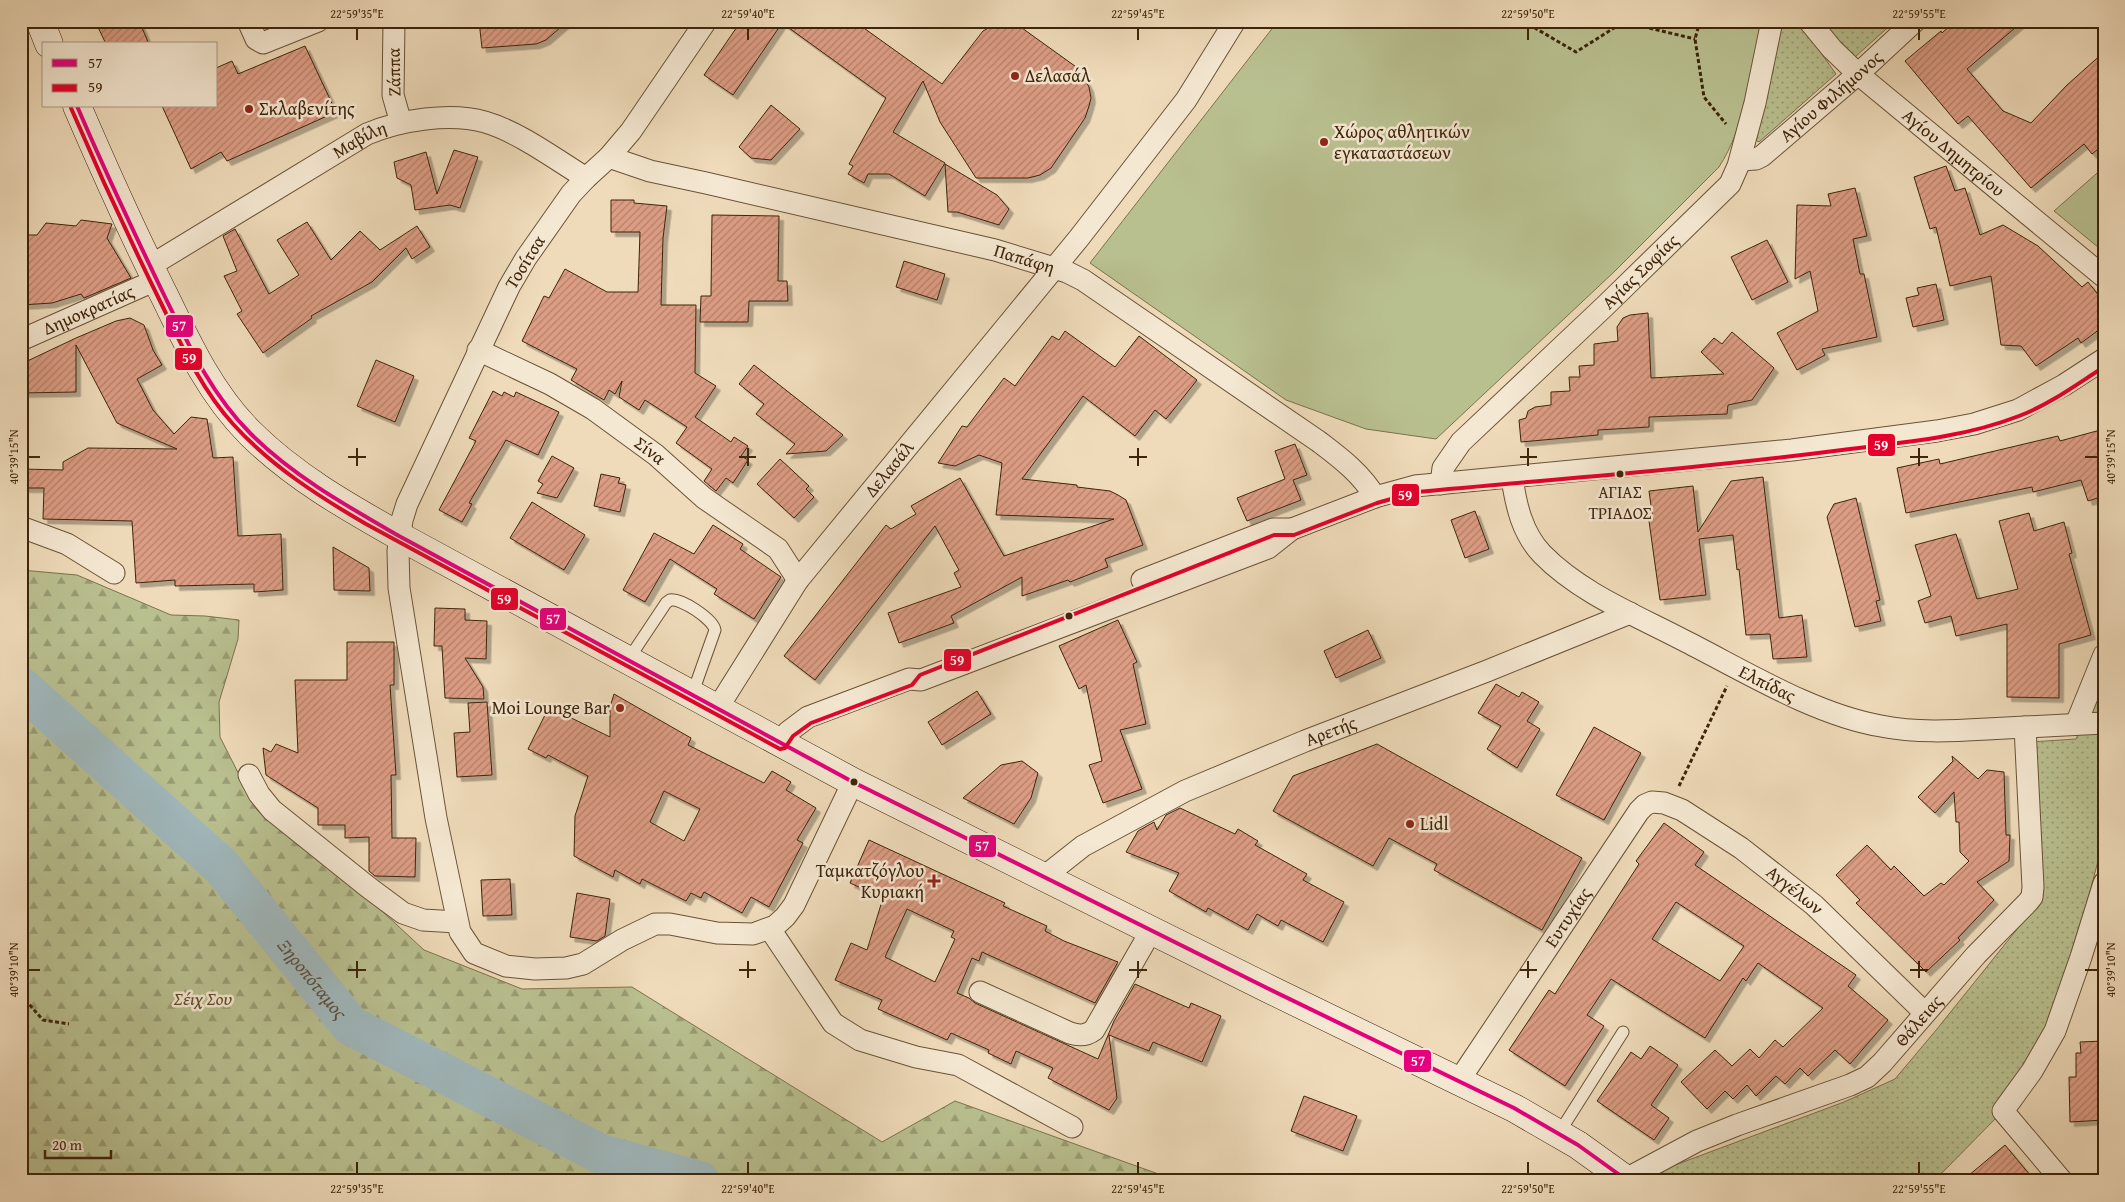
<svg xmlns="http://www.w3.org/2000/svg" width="2125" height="1202" viewBox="0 0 2125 1202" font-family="'Gentium Book Plus',serif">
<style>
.grass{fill:url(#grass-dots);stroke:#7c724d}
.forest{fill:url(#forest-firs);stroke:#7c724d}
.park{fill:#b9c090;stroke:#7c724d}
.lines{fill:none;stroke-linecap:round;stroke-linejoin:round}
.river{stroke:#a0b8bc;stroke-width:40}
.building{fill:url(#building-hatch);stroke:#3e240a;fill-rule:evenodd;filter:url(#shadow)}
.service-casing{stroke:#6a5236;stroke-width:13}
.minor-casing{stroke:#6a5236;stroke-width:23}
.secondary-casing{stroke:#3e240a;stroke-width:29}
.path{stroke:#3e240a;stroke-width:3;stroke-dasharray:4 2.5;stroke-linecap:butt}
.service{stroke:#f5e8d2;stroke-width:11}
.minor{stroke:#f5e8d2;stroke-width:21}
.secondary{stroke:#f5e8d2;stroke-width:28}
.bus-1-casing{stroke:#f5e8d2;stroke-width:8}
.bus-2-casing{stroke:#f5e8d2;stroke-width:8}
.bus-1{stroke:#e5007d;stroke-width:4}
.bus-2{stroke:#e4002b;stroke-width:4}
.ticks{fill:none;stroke:#3e240a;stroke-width:2}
.poi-dot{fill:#8f2418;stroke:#f5e8d2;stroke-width:2}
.bus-dot{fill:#3e240a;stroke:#f5e8d2;stroke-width:2}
.labels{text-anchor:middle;stroke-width:5;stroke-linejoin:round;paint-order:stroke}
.bus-label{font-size:17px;fill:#3e240a;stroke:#f5e8d2}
.street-label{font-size:18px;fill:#3e240a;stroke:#f5e8d2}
.poi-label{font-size:18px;fill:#3e240a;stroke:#f5e8d2;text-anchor:start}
.park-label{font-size:18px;font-style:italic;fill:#5d4b2c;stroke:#f5e8d2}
.water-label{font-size:19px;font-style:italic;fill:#5b503f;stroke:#f5e8d2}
.line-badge{stroke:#f5e8d2;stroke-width:2}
.badge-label{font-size:14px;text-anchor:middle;font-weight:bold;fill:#fff}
.neatline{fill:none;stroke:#3e240a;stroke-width:2}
.ticks-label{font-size:12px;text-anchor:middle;fill:#3e240a}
</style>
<defs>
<pattern id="grass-dots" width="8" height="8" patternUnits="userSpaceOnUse" patternTransform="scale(1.25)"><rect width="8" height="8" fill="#b9c090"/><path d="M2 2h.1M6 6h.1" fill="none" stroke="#989c74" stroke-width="1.8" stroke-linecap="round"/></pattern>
<pattern id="forest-firs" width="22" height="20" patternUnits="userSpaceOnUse" patternTransform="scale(1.25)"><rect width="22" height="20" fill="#b9c090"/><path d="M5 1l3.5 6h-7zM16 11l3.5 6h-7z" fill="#989c74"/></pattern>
<pattern id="building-hatch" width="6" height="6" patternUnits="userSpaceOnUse" patternTransform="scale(1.25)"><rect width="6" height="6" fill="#dd9d85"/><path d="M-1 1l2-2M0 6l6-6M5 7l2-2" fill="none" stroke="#b5806b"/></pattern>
<filter id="shadow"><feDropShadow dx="4.5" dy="4.5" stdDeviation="0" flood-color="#0004"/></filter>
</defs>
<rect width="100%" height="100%" fill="#efdbba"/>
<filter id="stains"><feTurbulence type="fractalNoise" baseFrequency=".004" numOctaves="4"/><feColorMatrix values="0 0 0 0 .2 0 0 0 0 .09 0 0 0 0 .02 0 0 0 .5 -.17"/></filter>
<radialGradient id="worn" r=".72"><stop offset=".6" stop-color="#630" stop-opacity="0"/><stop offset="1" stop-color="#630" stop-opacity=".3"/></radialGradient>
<path class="grass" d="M1778 21H1798L1836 74 1759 142 1754 139 1773 71Z
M1818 21H1895L1855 57Z
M2104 677V838L2086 907 2052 1017 2003 1111 1934 1181H1647L1644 1178 1659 1171 1844 1102 1895 1079 1937 1029 2030 913V742L2076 739Z"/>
<path class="forest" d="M21 570 77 575 171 615 205 616 239 620 238 639 219 702 220 737 257 810 356 887 424 950 522 989 632 987 882 1142 955 1101 1178 1181H21Z
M1483 1175 1491 1181H1349Z"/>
<path class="park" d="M1278 21H1762C1754 68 1745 127 1719 167L1615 271 1436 439 1366 429 1286 400 1090 263Z
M2104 167V252L2054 211Z"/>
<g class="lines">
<path class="river" id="s1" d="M21 687 221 866 351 1026 601 1154 700 1181"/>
</g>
<path class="building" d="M95 21H139L149 44H106Z
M479 21H568L546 40 536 44 482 48Z
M741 21H854L942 84 983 31 992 26 1012 25 1022 28 1079 69 1089 87 1091 98 1089 106 1085 118 1051 168 1040 175 1028 178H976L940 122 923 81 893 132 945 163 925 196 889 174H868L864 183 848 174 853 166 849 164 886 98 782 23 733 95 704 75Z
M1955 21H2023L1967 69 2003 111 2031 123 2067 85 2104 52V144L2092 154 2084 144 2031 188 1968 116 1958 124 1905 61 1941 31 1942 33Z
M305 46 336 112 227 161 221 152 191 169 162 106H216V68L232 61 238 74Z
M771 105 800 129 771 160 751 158 739 147Z
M454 150 478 157 460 208 450 205 415 210 411 185 397 178 394 162 426 152 437 194Z
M945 164 997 195 1009 209 999 225 957 212H948Z
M1946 166 1955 191 1965 188 1980 235 2003 225 2038 246 2082 287 2088 282 2104 302V326L2081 343 2078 338 2036 366 2021 346 2001 345 1991 276 1950 286 1936 227 1930 229 1914 177Z
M1855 188 1867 236 1853 239 1860 274H1864L1877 337 1822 349 1825 355 1797 370 1777 333 1818 311 1810 271 1795 279 1797 205 1831 206 1828 194Z
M611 200H634V203L667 206 663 238 661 305H696L695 373 716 386 695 417 731 442 734 437 748 446 741 456 748 460 733 483 726 478 716 491 704 481 712 469 676 443 687 427 645 400 639 410 619 397 622 381 615 394 609 390 604 400 571 380 577 369 522 341 544 296 549 298 565 269 607 292H638L640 232H611Z
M712 215 779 216 778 281H787L788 301H749L748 322H700L701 296H711Z
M81 220 112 224 107 238 131 278 84 298 81 294 52 303 21 305V235H37L46 223 76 226Z
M307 222 331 260 360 231 380 250 417 226 430 247 412 259 406 248 372 282 311 316 312 318 263 353 237 314 242 311 224 276 237 271 223 236 235 229 269 294 299 275 277 240Z
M1767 240 1788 282 1752 300 1731 257Z
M904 261 945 274 937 300 896 287Z
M1936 284 1944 320 1913 327 1906 298 1919 295 1917 288Z
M1648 313 1651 378 1724 374 1701 352 1714 338 1722 344 1732 332 1774 368 1752 400 1728 405 1727 414 1649 417V427L1598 430V435L1521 442 1519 420 1526 418 1528 411 1535 407 1551 405V392L1570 391 1569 377H1580L1579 366 1594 365V344L1618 341 1617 327 1623 318 1630 315Z
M130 318 144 325 153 350 162 365 137 379 153 410 174 434 191 417 207 419 213 458 233 457 238 536 281 534 283 590 254 592V584L175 586V580L136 583 132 521 43 519 44 488H21V469L63 470V462L88 448 177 449 117 423 76 345V392L21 393V364L76 338 116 321Z
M1065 331 1115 367 1139 336 1197 380 1166 419 1155 410 1135 436 1083 396 1022 479 1077 485V487L1110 491 1118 495 1126 500 1143 545 1105 559 1108 567 1070 582 1068 580 1022 596V577L951 616 954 623 899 643 888 613 961 587 954 573 959 570 935 526 815 680 784 656 886 525 891 529 916 514 911 506 960 478 1004 556 1114 519 996 515 1002 463 979 455 955 466 938 463 962 426 967 427 1004 378 1015 386 1052 336 1059 340Z
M376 360 414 376 395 422 357 406Z
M754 365 843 435 826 451 786 454 795 444 756 414 764 404 739 384Z
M493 391 502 396 504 392 514 397 516 392 559 412 538 455 506 440 469 503 472 504 462 522 439 510 476 441 469 438Z
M2104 429V496L2088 501 2081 480 2033 492 2032 487 1906 513 1897 468 1939 459 1940 464 2058 436 2060 441Z
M1295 444 1307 475 1293 480 1301 500 1247 521 1237 498 1285 479 1275 451Z
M552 456 574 468 557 498 537 493 543 484 538 481Z
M780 459 809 486 806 489 814 497 794 518 757 484Z
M601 474 620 478 618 483 626 485 620 512 594 506Z
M1763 477 1779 618 1802 615 1807 657 1773 659 1770 634 1746 635 1739 569 1737 570 1733 535 1699 539 1706 595 1660 600 1649 521 1653 520 1649 491 1693 486 1698 532 1731 481Z
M1856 498 1880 600 1876 601 1881 621 1855 627 1827 517 1834 504Z
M532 502 585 535 564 570 510 538Z
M1475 511 1489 549 1465 558 1451 520Z
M2029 513 2034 531 2064 522 2072 553 2069 554 2091 635 2059 644V698L2007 697V624L1956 636 1951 616 1925 623 1918 601 1931 596 1915 545 1956 534 1977 599 2018 589 1999 521Z
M713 525 743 544 740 549 781 577 754 619 714 594 717 589 670 559 645 602 623 590 654 533 694 554Z
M333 547 369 568 370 591 334 590Z
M435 608 465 609V620L487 621 486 659 465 658 483 687 484 699 445 698 442 646H434Z
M1118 620 1137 662 1133 664 1146 724 1120 730 1142 789 1103 803 1089 765 1102 761 1086 685 1079 689 1059 646Z
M1368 630 1381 658 1336 678 1324 651Z
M347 642H394V685H390L396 775H391L392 838H416L415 877 375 876 369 871V837L345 838V825H318V808L266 775 263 748 271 752 276 744 298 753 295 680H347Z
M1496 684 1519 697 1522 692 1539 702 1527 721 1540 729 1517 768 1487 749 1501 726 1478 713Z
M977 691 991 714 942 745 928 722Z
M614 694 691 738 688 745 764 783 772 771 791 782 786 790 816 808 797 840 803 843 769 907 751 897 742 913 704 892 701 898 691 893 686 901 642 879 640 884 615 870 613 877 574 856 575 816 588 776 548 755 546 758 528 749 549 707 610 737V707ZM664 791 700 809 684 841 650 822Z
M487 702 492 775 457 777 454 733 470 732 468 703Z
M1594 727 1641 753 1604 820 1556 795Z
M1377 744 1582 858 1542 930 1434 870 1437 864 1389 838 1373 866 1273 811 1293 776Z
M1952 756 1978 779 1987 770 2004 772 2006 835H2010L2009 861 1977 882 1994 900 1958 938 1960 940 1926 972 1856 903 1860 900 1836 875 1867 845 1891 870 1894 866 1924 896 1941 883 1944 885 1969 861 1960 852 1959 822H1956L1954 792 1935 813 1918 797 1953 761Z
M1022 761 1038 773 1031 798 1014 824 963 798 1001 765Z
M1180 808 1235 834 1238 829 1258 841 1255 845 1307 874 1303 880 1344 902 1323 942 1281 920 1278 926 1257 914 1248 930 1208 908 1206 912 1169 891 1179 873 1126 852 1138 831 1154 822 1157 830 1166 815Z
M1664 823 1704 852 1695 865 1856 975 1848 986 1888 1020 1850 1064 1835 1050 1808 1076 1800 1068 1785 1084 1776 1076 1756 1096 1747 1085 1733 1099 1725 1091 1707 1109 1681 1082 1715 1050 1732 1066 1750 1049 1759 1058 1775 1040 1783 1047 1823 1008 1758 963 1746 981 1743 978 1705 1038 1611 979 1587 1015 1604 1026 1565 1086 1509 1050 1549 990 1555 994 1639 864 1636 861ZM1676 902 1744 946 1720 981 1652 939Z
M869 840 1005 903 1003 906 1047 926 1045 931 1064 941 1118 962 1095 1003 982 952 979 961 972 958 957 993 969 998 975 1003 1098 1059 1114 1021 1135 984 1189 1008 1191 1003 1221 1016 1202 1062 1153 1042 1149 1051 1109 1035 1117 1098 1109 1110 1048 1078 1053 1068 1016 1051 1011 1064 988 1053 989 1050 951 1033 947 1040 878 1009 882 1000 835 980 851 943 867 950 883 898 850 883ZM907 909 954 931 951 937 955 939 935 982 885 957Z
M510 879 512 915 483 916 481 880Z
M577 893 610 899 605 936 597 941 570 937Z
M2104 1041V1120L2070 1122 2069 1077H2076V1053H2081L2080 1042Z
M1650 1046 1678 1065 1651 1105 1669 1118 1654 1140 1597 1101 1631 1052 1641 1059Z
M1304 1096 1357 1116 1343 1151 1291 1131Z
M2005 1145 2035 1181H1962Z"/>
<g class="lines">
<defs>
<path id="service" d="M628 660 666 603 670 600C681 598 713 619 715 630L692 695
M1559 1133 1623 1032"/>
<g id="minor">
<path d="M248 21 256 39 263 43 318 21"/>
<path d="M394 21 393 95 401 123"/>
<path d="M706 21 631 131 609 157 586 178 571 194 526 258 509 287 407 504 402 520 398 551 399 588 436 818 460 932 474 953 506 966 535 969 566 968 583 964 622 940 655 924H670L717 933 753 934 775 926 785 917 794 905 853 782"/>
<path id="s2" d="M1809 21 1832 49 1858 74 2104 277"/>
<path id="s3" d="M609 157 650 171 706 183 995 250 1067 272 1083 280 1318 441C1339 457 1361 473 1375 497"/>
<path id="s4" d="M1740 160 1756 159 1762 156 1858 74 1915 21"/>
<path id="s5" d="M150 266 367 134C400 120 450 112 485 122 519 132 555 159 586 178"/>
<path id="s6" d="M21 340 156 280"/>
<path id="s7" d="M478 350 550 384 593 409 656 455 704 498 778 549 798 580"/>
<path id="s8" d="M1512 478C1516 505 1522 533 1542 554 1581 594 1638 616 1687 642 1746 672 1816 715 1881 726 1915 733 1952 731 1987 729 2026 727 2065 725 2104 723"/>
<path id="s9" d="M1441 484 1443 468 1461 442 1605 306 1730 184 1738 166 1755 103 1772 21"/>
<path d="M21 527 67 544 114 573"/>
<path d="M1142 580 1273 529H1292"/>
<path id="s10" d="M717 709 798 580 1079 238 1186 100 1235 21"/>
<path d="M2076 724 2104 655"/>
<path d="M781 743 788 732 808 717 909 679 921 680 1268 548 1292 529 1375 497 1415 486 1792 450 1937 431 1974 424 2018 410 2064 385 2104 359"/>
<path d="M249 775 259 794 272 810 368 887 403 913 423 920 457 922"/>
<path id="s11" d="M1045 876 1083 846 1185 791 1305 741 1487 671 1630 613"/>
<path d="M770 929 833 1023 860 1040 916 1057 958 1065 1072 1127"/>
<path d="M980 992 1070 1033C1079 1036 1086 1036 1094 1030L1151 931"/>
<path id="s12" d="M1458 1082 1639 811 1645 805 1652 802 1664 803 1682 810 1741 848 1814 905 1924 1012"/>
<path id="s13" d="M1626 1179 1697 1141 1737 1125 1850 1085 1867 1077 1882 1063 1976 955 2028 902 2032 897 2033 887 2025 727"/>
<path d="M2062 1181 2003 1111 2032 1071 2055 1031 2081 957 2104 883"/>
</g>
<path id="secondary" d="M40 21 49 44
M77 106C105 171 134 236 166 299 189 347 212 395 250 433 293 476 346 506 399 536L853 782 1269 989 1514 1108 1578 1145 1628 1181"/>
</defs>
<use href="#service" class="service-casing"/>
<use href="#minor" class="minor-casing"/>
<use href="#secondary" class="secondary-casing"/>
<path class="path" d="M1523 21 1576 52 1625 21
M1700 21 1695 39 1704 97 1726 124
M1624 22 1695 39
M1679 786 1727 686
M21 995 43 1020 69 1024
M199 1181 220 1175 250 1181"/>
<use href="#service" class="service"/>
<use href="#minor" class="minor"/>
<use href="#secondary" class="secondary"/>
<defs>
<path id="bus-1" d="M77 106C105 171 135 235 166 299 189 346 212 395 250 433 293 476 347 506 399 536L853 782 1269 989 1514 1108 1578 1145 1628 1181"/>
<path id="bus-2" d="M71 108C99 173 129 238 160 301 181 344 201 389 233 424 271 466 318 496 366 524L780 749 785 748 793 736 811 723 912 685 920 675 1274 535H1294L1377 503 1416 492C1555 479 1695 469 1834 451 1896 443 1960 439 2019 416 2049 405 2077 384 2104 367"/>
</defs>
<use href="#bus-1" class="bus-1-casing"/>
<use href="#bus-2" class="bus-2-casing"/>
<use href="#bus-1" class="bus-1"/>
<use href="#bus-2" class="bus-2"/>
</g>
<path class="ticks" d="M357 28V40M748 28V40M1138 28V40M1528 28V40M1919 28V40M357 448V466M748 448V466M1138 448V466M1528 448V466M1919 448V466M28 457H40M348 457H366M739 457H756M1129 457H1147M1520 457H1537M1910 457H1928M2085 457H2098M357 961V978M748 961V978M1138 961V978M1528 961V978M1919 961V978M28 970H40M348 970H366M739 970H756M1129 970H1147M1520 970H1537M1910 970H1928M2085 970H2098M357 1162V1174M748 1162V1174M1138 1162V1174M1528 1162V1174M1919 1162V1174"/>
<g class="poi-dot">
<circle cx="1015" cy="76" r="5"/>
<circle cx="249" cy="109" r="5"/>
<circle cx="1324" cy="142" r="5"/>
<circle cx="620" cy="708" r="5"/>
<circle cx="1410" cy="824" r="5"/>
<path d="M931.5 873.5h5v5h5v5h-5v5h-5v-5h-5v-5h5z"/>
</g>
<g class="bus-dot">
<circle cx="1620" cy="474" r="4.5"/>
<circle cx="1069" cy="616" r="4.5"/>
<circle cx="854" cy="782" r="4.5"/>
</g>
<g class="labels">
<g class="bus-label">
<text x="1620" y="498">ΑΓΙΑΣ<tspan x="1620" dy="21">ΤΡΙΑΔΟΣ</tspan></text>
</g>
<g class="street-label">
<text transform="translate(394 72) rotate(-91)" y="6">Ζάππα</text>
<text dy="6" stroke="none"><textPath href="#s4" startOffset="114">Αγίου Φιλήμονος</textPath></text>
<text dy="6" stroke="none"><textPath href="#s5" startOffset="245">Μαβίλη</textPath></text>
<text dy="6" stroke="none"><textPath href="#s2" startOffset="196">Αγίου Δημητρίου</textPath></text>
<text dy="6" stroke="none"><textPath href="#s3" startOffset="428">Παπάφη</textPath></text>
<text transform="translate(525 262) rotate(-58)" y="6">Τοσίτσα</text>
<text dy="6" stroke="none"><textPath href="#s9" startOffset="295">Αγίας Σοφίας</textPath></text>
<text dy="6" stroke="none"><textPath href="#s6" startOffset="74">Δημοκρατίας</textPath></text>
<text dy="6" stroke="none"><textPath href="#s7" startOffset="200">Σίνα</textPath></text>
<text dy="6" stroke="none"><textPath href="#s10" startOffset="296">Δελασάλ</textPath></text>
<text dy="6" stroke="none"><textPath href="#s8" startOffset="344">Ελπίδας</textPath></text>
<text dy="6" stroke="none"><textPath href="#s11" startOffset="322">Αρετής</textPath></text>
<text dy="6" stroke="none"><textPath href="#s12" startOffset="512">Αγγέλων</textPath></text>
<text dy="6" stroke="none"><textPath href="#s12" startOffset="198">Ευτυχίας</textPath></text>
<text dy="6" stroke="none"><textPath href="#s13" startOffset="339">Θάλειας</textPath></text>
</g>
<g class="poi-label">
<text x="1025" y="82">Δελασάλ</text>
<text x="259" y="115">Σκλαβενίτης</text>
<text x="1334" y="138">Χώρος αθλητικών<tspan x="1334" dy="21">εγκαταστάσεων</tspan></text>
<text x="610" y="714" text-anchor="end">Moi Lounge Bar</text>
<text x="1420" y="830">Lidl</text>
<text x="924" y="877" text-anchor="end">Ταμκατζόγλου<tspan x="924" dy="21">Κυριακή</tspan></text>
</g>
<g class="park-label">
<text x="203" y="1005">Σέιχ Σου</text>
</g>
<g class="water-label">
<text dy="7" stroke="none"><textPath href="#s1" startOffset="414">Ξηροπόταμος</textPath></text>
</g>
</g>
<g class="line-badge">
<rect x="165" y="314" width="29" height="24" rx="5" fill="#e5007d"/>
<rect x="174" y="347" width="29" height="24" rx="5" fill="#e4002b"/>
<rect x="1867" y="433" width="29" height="24" rx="5" fill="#e4002b"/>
<rect x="1391" y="483" width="29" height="24" rx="5" fill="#e4002b"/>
<rect x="490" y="587" width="29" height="24" rx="5" fill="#e4002b"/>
<rect x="539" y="607" width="28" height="24" rx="5" fill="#e5007d"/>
<rect x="943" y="648" width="29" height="24" rx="5" fill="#e4002b"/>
<rect x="968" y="834" width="29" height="24" rx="5" fill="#e5007d"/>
<rect x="1403" y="1049" width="29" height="24" rx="5" fill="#e5007d"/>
</g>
<g class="badge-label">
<text x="179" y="331">57</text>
<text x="189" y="363">59</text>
<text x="1881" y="450">59</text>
<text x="1405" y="500">59</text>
<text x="504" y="604">59</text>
<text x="553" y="624">57</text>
<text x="957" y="665">59</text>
<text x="982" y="851">57</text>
<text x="1418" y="1066">57</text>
</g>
<rect width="2125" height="1202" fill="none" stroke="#efdbba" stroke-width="55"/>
<rect x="42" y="42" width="175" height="65" fill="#f5e8d2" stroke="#ac9a82"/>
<rect x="52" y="59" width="25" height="8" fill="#e5007d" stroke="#ac9a82"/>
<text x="88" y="68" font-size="15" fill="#3e240a">57</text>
<rect x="52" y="84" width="25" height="8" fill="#e4002b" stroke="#ac9a82"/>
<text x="88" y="92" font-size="15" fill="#3e240a">59</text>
<path d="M45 1150v8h66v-8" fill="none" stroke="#3e240a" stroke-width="2.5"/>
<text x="52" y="1150" font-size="15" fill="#3e240a" stroke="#f5e8d2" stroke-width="4" paint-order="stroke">20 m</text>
<rect x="28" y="28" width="2070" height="1146" class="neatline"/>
<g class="ticks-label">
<text x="357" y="18">22°59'35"E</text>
<text x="748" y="18">22°59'40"E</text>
<text x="1138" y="18">22°59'45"E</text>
<text x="1528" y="18">22°59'50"E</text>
<text x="1919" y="18">22°59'55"E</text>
<text transform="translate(14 457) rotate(-90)" y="4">40°39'15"N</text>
<text transform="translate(2111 457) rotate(-90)" y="4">40°39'15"N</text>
<text transform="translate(14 970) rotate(-90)" y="4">40°39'10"N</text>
<text transform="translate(2111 970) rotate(-90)" y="4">40°39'10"N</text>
<text x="357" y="1193">22°59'35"E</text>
<text x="748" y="1193">22°59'40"E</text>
<text x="1138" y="1193">22°59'45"E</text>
<text x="1528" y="1193">22°59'50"E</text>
<text x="1919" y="1193">22°59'55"E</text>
</g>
<rect width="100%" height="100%" filter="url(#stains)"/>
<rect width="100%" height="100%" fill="url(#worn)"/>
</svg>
